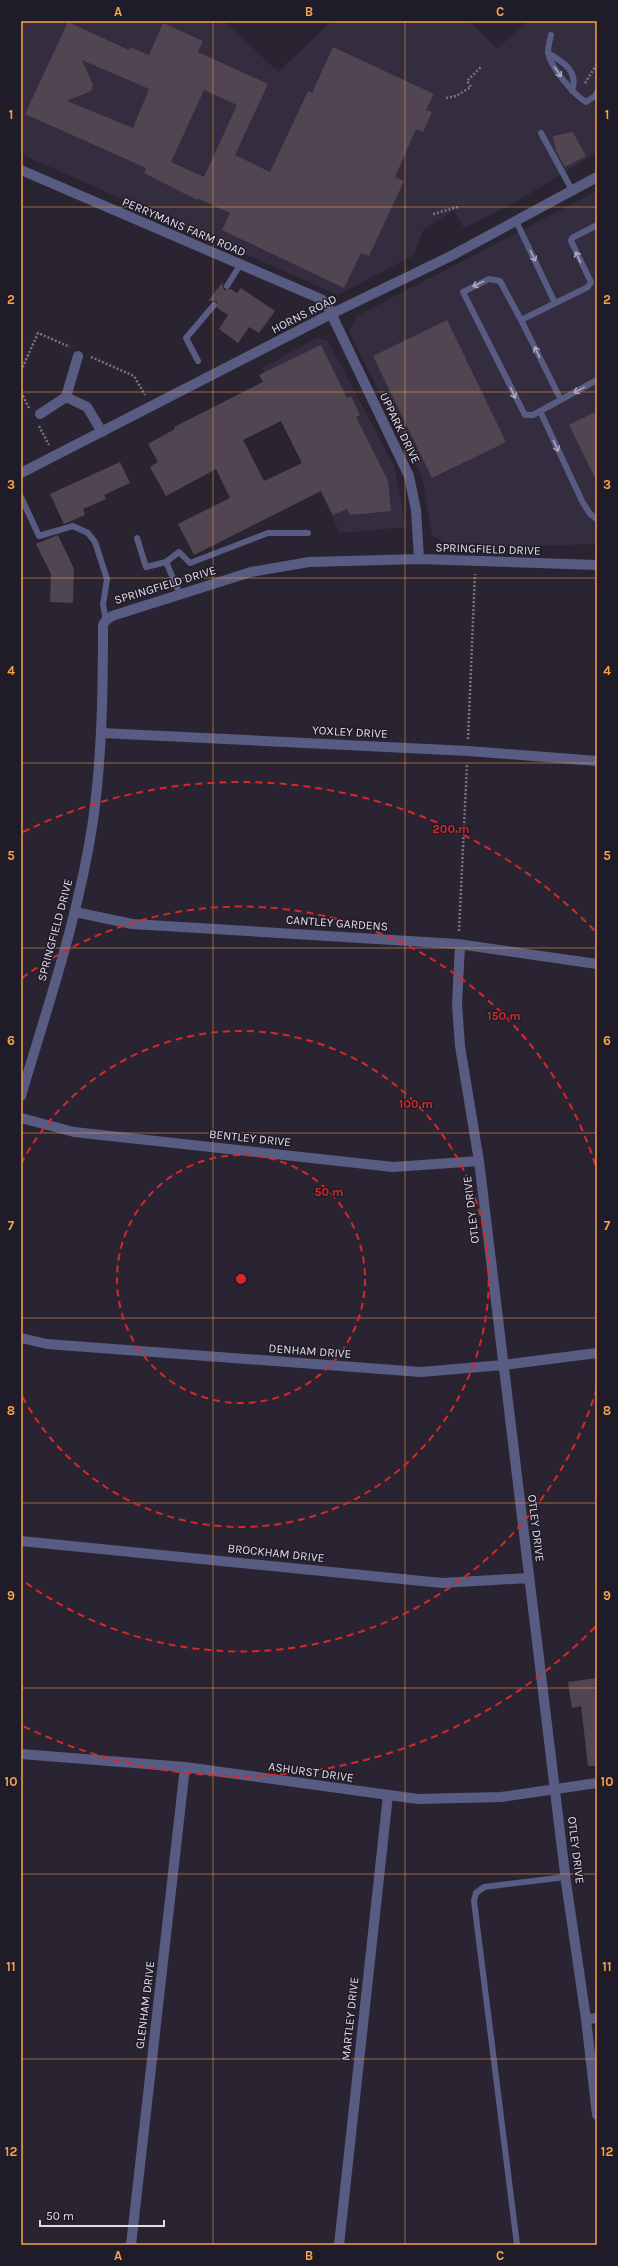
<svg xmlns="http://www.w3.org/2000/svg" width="618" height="2266" viewBox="0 0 618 2266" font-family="Karla,sans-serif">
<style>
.built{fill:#342d3f}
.building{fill:#524552;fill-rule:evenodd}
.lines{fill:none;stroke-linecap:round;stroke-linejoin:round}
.path{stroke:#79737f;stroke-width:2.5;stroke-dasharray:2 2;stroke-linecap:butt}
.service{stroke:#585c83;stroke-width:6}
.minor{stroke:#585c83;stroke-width:10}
.tertiary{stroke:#585c83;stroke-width:10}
.oneway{stroke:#aaa9be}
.grid{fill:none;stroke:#f6a247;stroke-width:1;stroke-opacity:0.55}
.ring{fill:none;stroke:#d62828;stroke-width:2;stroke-dasharray:7 5}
.labels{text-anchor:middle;stroke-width:3;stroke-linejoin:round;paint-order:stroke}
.street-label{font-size:12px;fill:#e0dce5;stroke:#201b28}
.centre{fill:#d62828;stroke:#201b28;stroke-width:2}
.ring-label{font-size:12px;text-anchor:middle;font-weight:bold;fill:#d62828;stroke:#201b28;stroke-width:3;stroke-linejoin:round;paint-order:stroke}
.neatline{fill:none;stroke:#f6a247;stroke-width:1.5}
.grid-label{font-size:13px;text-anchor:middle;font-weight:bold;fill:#f6a247}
</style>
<rect width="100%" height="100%" fill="#2a2432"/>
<path class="built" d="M21 21H225L278 72 332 21H469L497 49 527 21H597V152L516 202 464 228 454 210 423 230 414 255 338 295 21 154Z
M597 191V544L453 548 432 535 422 476 349 332 357 316Z
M317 338 328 341 394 466 406 527 340 533 262 368Z"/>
<path class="building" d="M68 22 129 50 130 47 149 55 163 23 203 41 198 52 268 84 235 155 270 172 308 91 312 93 333 47 434 94 426 110 432 112 423 132 416 129 395 177 404 181 369 256 361 253 344 288 222 230 230 213 197 198V200L144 173 146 168 25 114ZM82 60 149 89 133 128 67 101 91 91 93 85ZM204 90 237 105 204 177 171 162Z
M573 132 586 156 565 167 556 151 553 136Z
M222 283 224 290 231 289 237 293 241 288 275 311 259 333 249 327 238 343 219 329 228 315 217 308V301H208Z
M447 320 506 442 432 478 373 356Z
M321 345 347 398 351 396 360 415 356 417 388 481 391 511 350 515 347 509 333 515 321 491 194 555 178 524 230 498 216 469 166 496 150 467 158 462 148 444 175 429 174 427 263 382 259 375ZM281 421 302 463 264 481 243 440Z
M597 411V482L569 425Z
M120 462 130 483 104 495 106 499 83 509 85 515 64 524 50 494Z
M58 535 74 569 73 603 50 602 51 574 36 544Z
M597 1678V1766H588L581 1706 572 1708 568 1682Z"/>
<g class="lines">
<path class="path" d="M585 83 597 64
M446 98 456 96 471 87 467 81 481 67
M433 214 458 207
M91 357 134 376 145 395
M21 371 38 333 70 347
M21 392 29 408
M39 426 49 445
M468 739 475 574
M459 931 467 764"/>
<path class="service" d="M551 35C550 40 548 46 548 51 549 66 574 95 586 102L595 96 597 92
M548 53C563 62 579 71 572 91
M541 133 572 190
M516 221 555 303
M227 286 240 265
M521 320 500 281 489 279 463 292 525 415H533L597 380
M198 361 186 338 214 305
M561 400 521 320 588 287 591 282 571 241 572 238 597 225
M540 411 582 501 590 514 597 519
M21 497 39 536 73 526 88 533 95 542 107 579 103 605 106 620
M137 538 146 567 166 562 180 594
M166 562 179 552 190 563 268 533H308
M517 2245 474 1901 476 1893 484 1887 566 1877"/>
<path class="minor" d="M21 170 321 299 327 305 409 476 416 510 419 559
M66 397 78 356
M40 414 66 397 87 407 102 432
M102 733 468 751 597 761
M75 912 132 924 458 944 597 964
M460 945 457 1004 460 1046 479 1161 566 1882 586 2019 597 2115
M21 1096C48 1005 79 915 93 821 102 756 103 691 103 625L106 620 112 616 251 572 309 562 419 559 597 565
M21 1118 74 1132 393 1167 479 1161
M21 1338 47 1344 421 1372 503 1365 597 1353
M21 1541 442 1583 529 1578
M21 1754 185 1767 418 1799 501 1797 597 1783
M586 2019 597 2018
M131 2245 185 1767
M339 2245 388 1795"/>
<path class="tertiary" d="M21 473 331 314 451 256 597 177"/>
</g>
<defs><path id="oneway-shaft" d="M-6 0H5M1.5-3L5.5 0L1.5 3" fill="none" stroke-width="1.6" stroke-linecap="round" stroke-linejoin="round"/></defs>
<g class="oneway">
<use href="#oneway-shaft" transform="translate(558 72) rotate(55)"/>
<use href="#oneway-shaft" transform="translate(533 256) rotate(64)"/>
<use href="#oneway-shaft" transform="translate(578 257) rotate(-116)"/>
<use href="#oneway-shaft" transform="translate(478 284) rotate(154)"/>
<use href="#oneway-shaft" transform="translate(537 352) rotate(-115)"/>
<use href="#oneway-shaft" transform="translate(579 390) rotate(151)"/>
<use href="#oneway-shaft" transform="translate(513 393) rotate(66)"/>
<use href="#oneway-shaft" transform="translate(556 446) rotate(66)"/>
</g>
<path class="grid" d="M213 21V2245M405 21V2245M21 207H597M21 392H597M21 578H597M21 763H597M21 948H597M21 1133H597M21 1318H597M21 1503H597M21 1688H597M21 1874H597M21 2059H597"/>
<g class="ring">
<circle cx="241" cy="1279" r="124"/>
<path d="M21 1164A248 248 0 1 1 21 1394"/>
<path d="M597 1388A372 372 0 0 1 22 1580M22 978A372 372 0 0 1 597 1170"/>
<path d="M595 1627A497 497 0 0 1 23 1726M23 832A497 497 0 0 1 595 931"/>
</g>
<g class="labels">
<g class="street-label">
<text transform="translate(184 227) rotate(23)" y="4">PERRYMANS FARM ROAD</text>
<text transform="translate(304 314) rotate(-27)" y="4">HORNS ROAD</text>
<text transform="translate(400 428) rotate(64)" y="4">UPPARK DRIVE</text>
<text transform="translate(488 549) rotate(2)" y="4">SPRINGFIELD DRIVE</text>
<text transform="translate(165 585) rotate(-17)" y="4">SPRINGFIELD DRIVE</text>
<text transform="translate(350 732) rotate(3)" y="4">YOXLEY DRIVE</text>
<text transform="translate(337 923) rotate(4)" y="4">CANTLEY GARDENS</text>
<text transform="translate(55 930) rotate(-75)" y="4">SPRINGFIELD DRIVE</text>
<text transform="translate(250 1138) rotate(6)" y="4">BENTLEY DRIVE</text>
<text transform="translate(471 1210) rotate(-97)" y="4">OTLEY DRIVE</text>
<text transform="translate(310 1351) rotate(4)" y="4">DENHAM DRIVE</text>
<text transform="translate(536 1528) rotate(83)" y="4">OTLEY DRIVE</text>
<text transform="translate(276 1553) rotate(6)" y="4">BROCKHAM DRIVE</text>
<text transform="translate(311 1772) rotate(8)" y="4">ASHURST DRIVE</text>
<text transform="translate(576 1850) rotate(83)" y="4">OTLEY DRIVE</text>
<text transform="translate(145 2005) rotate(-83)" y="4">GLENHAM DRIVE</text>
<text transform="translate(350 2019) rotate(-84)" y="4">MARTLEY DRIVE</text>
</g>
</g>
<circle cx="241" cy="1279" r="6" class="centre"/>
<g class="ring-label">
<text x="451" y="833">200 m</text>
<text x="504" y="1020">150 m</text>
<text x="416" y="1108">100 m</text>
<text x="329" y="1196">50 m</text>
</g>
<rect width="618" height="2266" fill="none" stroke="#201b28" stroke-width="44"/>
<path d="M40 2220v6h124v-6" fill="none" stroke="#e0dce5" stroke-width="2"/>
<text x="46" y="2220" font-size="12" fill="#e0dce5" stroke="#201b28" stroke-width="3" paint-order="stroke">50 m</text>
<rect x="22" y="22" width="574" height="2222" class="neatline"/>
<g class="grid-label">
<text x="118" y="16">A</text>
<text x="309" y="16">B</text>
<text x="500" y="16">C</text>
<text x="11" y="119">1</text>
<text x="607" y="119">1</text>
<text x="11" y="304">2</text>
<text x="607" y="304">2</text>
<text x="11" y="489">3</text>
<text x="607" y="489">3</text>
<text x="11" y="675">4</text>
<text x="607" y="675">4</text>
<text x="11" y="860">5</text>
<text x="607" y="860">5</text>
<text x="11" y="1045">6</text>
<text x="607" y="1045">6</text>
<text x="11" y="1230">7</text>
<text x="607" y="1230">7</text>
<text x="11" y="1415">8</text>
<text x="607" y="1415">8</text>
<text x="11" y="1600">9</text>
<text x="607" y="1600">9</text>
<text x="11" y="1786">10</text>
<text x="607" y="1786">10</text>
<text x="11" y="1971">11</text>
<text x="607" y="1971">11</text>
<text x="11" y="2156">12</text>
<text x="607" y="2156">12</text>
<text x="118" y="2260">A</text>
<text x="309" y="2260">B</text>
<text x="500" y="2260">C</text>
</g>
</svg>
